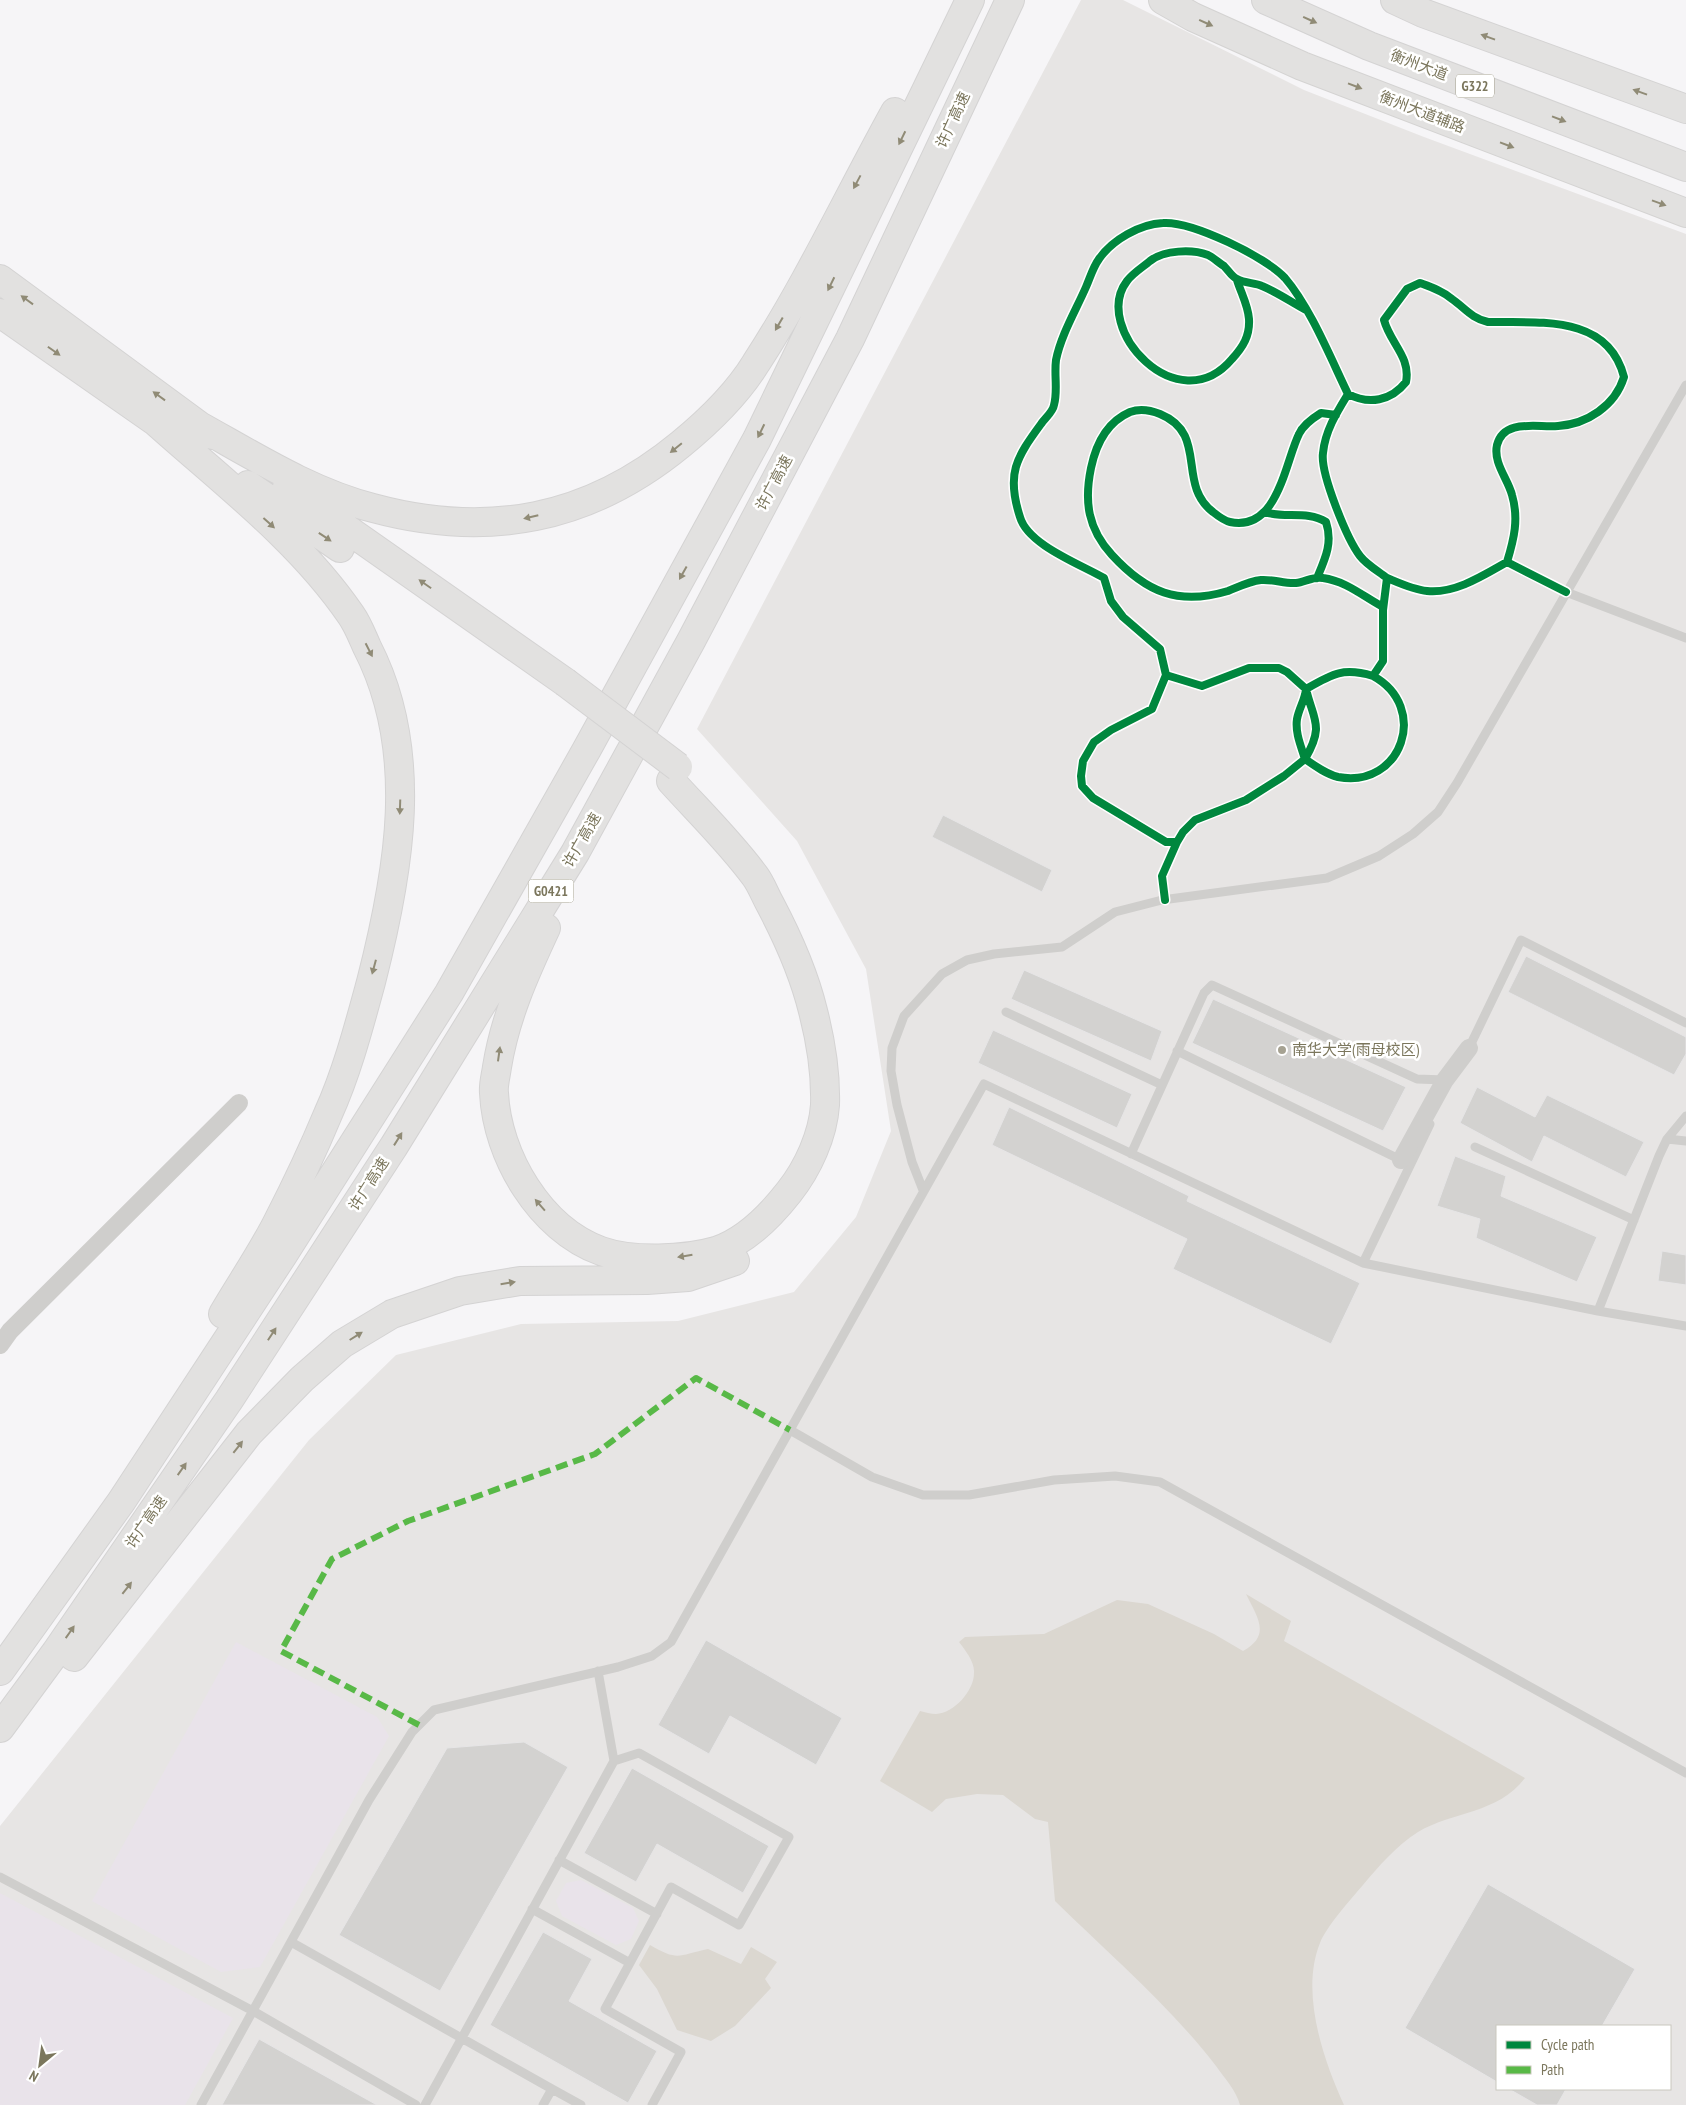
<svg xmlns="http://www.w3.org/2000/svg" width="1686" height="2105" viewBox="0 0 1686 2105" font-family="'PT Sans Narrow','Noto Sans SC',sans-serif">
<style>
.built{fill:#e7e5e4;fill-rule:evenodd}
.green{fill:#e9e3ea}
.water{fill:#dbd7d0}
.building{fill:#d3d2d0;stroke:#e6e5e6}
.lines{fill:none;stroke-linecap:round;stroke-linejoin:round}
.primary-casing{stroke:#d4d3d2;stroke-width:30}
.trunk-casing{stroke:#d4d3d3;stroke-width:30}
.motorway-casing{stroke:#d4d3d3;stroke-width:30}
.service{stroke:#cfcecc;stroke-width:9}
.minor{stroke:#cfcecc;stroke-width:18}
.primary{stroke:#e2e1e0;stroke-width:28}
.trunk{stroke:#e2e1e0;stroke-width:28}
.motorway{stroke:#e2e1e0;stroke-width:28}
.motorway-bridge-casing{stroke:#d4d3d3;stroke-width:30;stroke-linecap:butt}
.motorway-bridge{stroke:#e2e1e0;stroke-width:28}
.quiet{stroke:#58b947;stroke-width:6;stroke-dasharray:12 6;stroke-linecap:butt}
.cycleway-casing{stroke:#fff;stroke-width:11}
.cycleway{stroke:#00873e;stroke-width:8}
.oneway{fill:#908b76}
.poi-dot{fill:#a6a292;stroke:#fff;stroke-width:2}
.labels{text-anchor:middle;stroke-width:5;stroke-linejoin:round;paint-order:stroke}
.shield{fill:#fff;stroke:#a39f8d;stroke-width:1}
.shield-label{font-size:14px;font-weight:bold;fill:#7b765c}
.street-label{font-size:15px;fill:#7b765c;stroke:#fff}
.poi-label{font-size:15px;fill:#7b765c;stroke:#fff;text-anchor:start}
</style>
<rect width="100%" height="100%" fill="#f6f5f7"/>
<path class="built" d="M1081 0H1123L1304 90 1424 137 1686 234V2105H0V1826L309 1440 396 1355 521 1324 678 1321 794 1292 856 1217 891 1131 866 969 797 841 697 729ZM1497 2026H1670V2089H1497Z"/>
<path class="green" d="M236 1642 377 1717 389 1736 260 1967 221 1972 92 1901Z
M581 1880 633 1908 639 1921 631 1939 616 1945 562 1916 556 1901 566 1883Z
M0 1893 233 2018 185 2105H0Z"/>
<path class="water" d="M1246 1594 1291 1621 1284 1641 1525 1778C1498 1814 1453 1811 1418 1832 1396 1846 1379 1866 1363 1885 1351 1899 1326 1927 1320 1943 1300 1992 1323 2059 1344 2105H1240C1236 2090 1225 2079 1216 2066 1170 2006 1110 1955 1055 1901L1048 1822 1035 1819 1003 1795 977 1794 946 1799 932 1812 880 1781 920 1711C925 1712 931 1714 936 1714 954 1713 974 1691 974 1673 975 1662 965 1650 959 1642L965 1637 1044 1634 1117 1600 1148 1604 1214 1634 1243 1651C1272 1635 1257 1617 1246 1594Z
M650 1945C679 1962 678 1955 708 1949L741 1964 751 1947 777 1962 765 1979 771 1988 735 2026 711 2041 677 2030 657 1989 639 1965Z"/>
<path class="building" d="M943 815 1052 870 1042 892 932 837Z
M1526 956 1686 1037V1054L1674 1075 1508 992Z
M1024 970 1162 1031 1151 1061 1011 999Z
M1213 999 1406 1087 1383 1131 1192 1043Z
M993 1030 1132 1094 1117 1128 978 1063Z
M1477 1087 1535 1117 1547 1095 1644 1142 1626 1177 1544 1136 1532 1162 1460 1123Z
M1009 1107 1189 1196 1187 1201 1360 1283 1331 1344 1173 1269 1187 1239 992 1145Z
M1455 1156 1506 1176 1501 1196 1597 1237 1577 1282 1476 1238 1480 1219 1437 1206Z
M1662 1251 1686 1255V1285L1658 1281Z
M706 1640 842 1718 816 1765 730 1716 709 1754 658 1725Z
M524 1742 568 1767 440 1991 339 1935 447 1748Z
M632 1768 769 1846 743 1893 657 1844 636 1882 584 1853Z
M1488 1884 1635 1969 1602 2026H1497V2082L1405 2028Z
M543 1932 592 1959 569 2001 657 2051 628 2103 490 2025Z
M259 2039 377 2105H222Z
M1509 2089H1566L1557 2105H1537Z"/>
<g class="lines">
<defs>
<path id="primary" d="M1163 0 1193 17 1302 66 1686 213"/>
<path id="trunk" d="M1266 0 1369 46 1686 167
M1395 0 1423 13 1686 109"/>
<path id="motorway" d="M0 279 212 435
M0 313 169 431
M155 421C223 482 299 539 351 615 358 625 362 636 367 647 421 752 399 873 371 982 359 1026 347 1072 328 1114 313 1150 296 1186 278 1221 262 1253 241 1283 223 1314
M198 425C254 456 310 492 373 508 488 539 589 520 681 444 709 421 737 394 756 363 808 283 849 195 895 112
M248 485 340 548
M287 487 565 682
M546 928C525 973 505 1017 497 1067 496 1075 493 1085 494 1093 497 1156 540 1229 601 1251 632 1262 685 1260 716 1251 746 1241 771 1215 789 1192 808 1168 823 1135 825 1105 826 1073 821 1042 813 1011 804 974 788 938 770 904 765 895 761 884 755 876 730 842 699 812 671 781
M74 1657 249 1433 302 1379 342 1344 392 1314 460 1291 520 1281 647 1280 688 1277 735 1261
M0 1671 121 1502 283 1255 449 993 587 749 757 439 970 0
M0 1728 56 1652 229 1400 394 1146 575 853 691 641 850 339 1010 0"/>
</defs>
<use href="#primary" class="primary-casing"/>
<use href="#trunk" class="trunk-casing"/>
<use href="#motorway" class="motorway-casing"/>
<path class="service" d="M1566 592 1686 638
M1006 1012 1162 1085
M1468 1050 1521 940 1686 1023
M1177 1051 1401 1160
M1667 1139 1686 1141
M1475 1147 1634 1220
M1131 1154 1204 993 1212 985 1417 1079 1445 1080
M923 1190 912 1162 897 1105 891 1071 892 1048 904 1016 942 974 967 960 994 954 1062 947 1115 912 1162 900 1327 878 1379 856 1413 834 1438 812 1457 783 1686 385
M1363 1263 1430 1124
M1598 1311 1659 1156 1667 1139 1686 1116
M790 1430 872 1477 923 1495H969L1054 1480 1115 1476 1160 1482 1686 1773
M614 1761 639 1753 789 1837 739 1925 671 1887 605 2009 681 2052 652 2105
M559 1860 657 1914
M0 1877 253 2011 416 2105
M532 1909 630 1963
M291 1942 552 2089 543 2105
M552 2089 581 2105
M201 2105 369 1800 412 1732 434 1710 618 1667 652 1656 671 1642 984 1084 1363 1263 1598 1311 1686 1326
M425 2105 614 1761 598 1671"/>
<path class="minor" d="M1401 1160 1445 1080 1469 1048
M0 1345 10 1331 239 1103"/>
<use href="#primary" class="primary"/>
<use href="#trunk" class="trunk"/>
<use href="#motorway" class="motorway"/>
<defs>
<path id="motorway-bridge" d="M565 682 678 767"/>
</defs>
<use href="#motorway-bridge" class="motorway-bridge-casing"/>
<use href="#motorway-bridge" class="motorway-bridge"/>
<path class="quiet" d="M419 1725 281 1651 332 1559 408 1521 595 1454 696 1378 790 1430"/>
<defs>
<path id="cycleway" d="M1237 280C1241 293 1248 305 1249 319 1250 336 1243 347 1232 359 1178 423 1091 328 1127 281 1133 273 1143 267 1150 261 1164 250 1192 249 1208 255 1214 258 1219 263 1224 266 1228 270 1232 277 1237 279 1244 283 1255 283 1262 286 1277 292 1291 302 1306 310
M1348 394C1337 412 1325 431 1323 453 1320 473 1347 539 1360 556 1367 565 1378 571 1387 578
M1336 415 1321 413C1313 418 1303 425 1299 434 1285 462 1278 532 1230 522 1225 521 1218 516 1213 512 1176 484 1209 434 1160 414 1150 410 1141 408 1130 412 1107 422 1096 444 1091 468 1084 502 1088 529 1112 555 1146 592 1178 606 1228 591 1238 587 1250 581 1261 580 1273 579 1285 584 1296 583 1305 582 1314 576 1323 578 1346 581 1364 597 1383 607
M1265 512C1284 519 1307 510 1326 522 1333 543 1325 559 1317 578
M1166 675 1202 686 1249 668H1279L1287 672 1306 689C1332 674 1343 667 1373 676L1383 661V610L1387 578C1399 583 1414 590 1427 591 1455 594 1484 575 1507 562
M1306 689C1313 720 1325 725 1305 759 1315 766 1326 774 1338 777 1402 789 1430 707 1373 676
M1177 842 1183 832 1195 820 1246 800 1284 776 1305 759C1301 746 1295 733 1297 719 1299 708 1305 700 1306 689
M1165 900 1162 876 1177 842H1166L1093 798 1082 786 1081 776 1083 761 1094 742 1111 730 1152 709 1166 675 1160 649 1123 617 1111 601 1104 578C1080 564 1028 545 1020 517 1006 474 1016 458 1041 424 1045 418 1053 412 1054 405 1058 391 1054 375 1056 360 1061 335 1076 310 1086 287 1090 278 1093 267 1099 259 1112 240 1140 224 1163 223 1192 221 1266 257 1285 278 1310 307 1331 359 1348 394 1369 405 1391 401 1406 382 1411 357 1390 343 1384 320L1407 289 1420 283C1431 287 1443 291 1452 299 1465 308 1471 318 1488 322 1539 323 1608 314 1624 377 1615 406 1587 424 1558 426 1538 428 1504 418 1497 445 1493 463 1508 479 1512 495 1519 519 1514 539 1507 562L1566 592"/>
</defs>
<use href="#cycleway" class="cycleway-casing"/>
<use href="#cycleway" class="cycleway"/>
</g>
<defs><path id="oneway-solid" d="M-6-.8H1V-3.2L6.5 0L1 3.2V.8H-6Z" transform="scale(1.25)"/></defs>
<g class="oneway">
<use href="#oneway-solid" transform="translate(1310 20) rotate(24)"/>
<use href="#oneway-solid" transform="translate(1206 23) rotate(24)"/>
<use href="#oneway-solid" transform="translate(1488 37) rotate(-160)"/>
<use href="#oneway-solid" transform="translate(1355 86) rotate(21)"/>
<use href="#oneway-solid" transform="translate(1640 92) rotate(-160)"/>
<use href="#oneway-solid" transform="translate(1559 119) rotate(21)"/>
<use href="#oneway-solid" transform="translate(902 138) rotate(116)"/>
<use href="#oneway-solid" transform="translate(1507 145) rotate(21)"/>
<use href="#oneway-solid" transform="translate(857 182) rotate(118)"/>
<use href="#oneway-solid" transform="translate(1659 203) rotate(20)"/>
<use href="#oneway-solid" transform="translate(831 284) rotate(116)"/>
<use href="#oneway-solid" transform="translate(27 300) rotate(-144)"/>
<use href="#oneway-solid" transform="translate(779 324) rotate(120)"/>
<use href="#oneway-solid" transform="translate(54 351) rotate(35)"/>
<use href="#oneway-solid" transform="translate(159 396) rotate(-144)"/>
<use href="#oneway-solid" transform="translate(761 431) rotate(116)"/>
<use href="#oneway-solid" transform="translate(676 448) rotate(141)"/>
<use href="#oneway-solid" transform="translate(531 517) rotate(167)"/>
<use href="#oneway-solid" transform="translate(269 523) rotate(42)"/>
<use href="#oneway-solid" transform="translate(325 537) rotate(34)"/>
<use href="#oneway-solid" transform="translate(683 573) rotate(119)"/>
<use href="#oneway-solid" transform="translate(425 584) rotate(-145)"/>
<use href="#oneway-solid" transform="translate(369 650) rotate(63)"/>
<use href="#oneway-solid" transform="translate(400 807) rotate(92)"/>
<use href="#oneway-solid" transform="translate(374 967) rotate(105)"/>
<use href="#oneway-solid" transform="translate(499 1054) rotate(-82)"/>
<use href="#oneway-solid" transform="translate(398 1139) rotate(-58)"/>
<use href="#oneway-solid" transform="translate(540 1205) rotate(-131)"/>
<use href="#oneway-solid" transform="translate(685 1256) rotate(171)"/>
<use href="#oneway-solid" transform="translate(508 1283) rotate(-9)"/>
<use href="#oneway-solid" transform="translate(272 1334) rotate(-57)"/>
<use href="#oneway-solid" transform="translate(356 1336) rotate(-32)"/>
<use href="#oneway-solid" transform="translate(238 1447) rotate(-52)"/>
<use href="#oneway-solid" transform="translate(182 1469) rotate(-55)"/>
<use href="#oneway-solid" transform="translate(127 1588) rotate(-52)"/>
<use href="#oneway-solid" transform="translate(70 1632) rotate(-55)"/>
</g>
<circle class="poi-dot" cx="1282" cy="1050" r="5"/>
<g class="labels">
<g class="shield">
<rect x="1456" y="74.5" width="38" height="23" rx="4"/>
<rect x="528.5" y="879.5" width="45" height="23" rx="4"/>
</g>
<g class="shield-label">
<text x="1475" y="91">G322</text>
<text x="551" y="896">G0421</text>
</g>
<g class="street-label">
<text transform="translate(1419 65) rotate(21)" y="5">衡州大道</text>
<text transform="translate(1422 112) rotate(21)" y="5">衡州大道辅路</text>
<text transform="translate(953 120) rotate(-65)" y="5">许广高速</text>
<text transform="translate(774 483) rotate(-62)" y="5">许广高速</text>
<text transform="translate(582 840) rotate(-60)" y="5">许广高速</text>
<text transform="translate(369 1184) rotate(-57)" y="5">许广高速</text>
<text transform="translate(146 1522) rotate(-55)" y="5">许广高速</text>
</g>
<g class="poi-label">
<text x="1292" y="1055">南华大学(雨母校区)</text>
</g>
</g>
<rect x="1496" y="2025" width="175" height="65" fill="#ffffff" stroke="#cac8be"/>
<rect x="1506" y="2041" width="25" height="8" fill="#00873e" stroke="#cac8be"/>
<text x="1541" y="2050" font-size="15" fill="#7b765c">Cycle path</text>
<rect x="1506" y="2066" width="25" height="8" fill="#58b947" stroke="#cac8be"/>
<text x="1541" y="2075" font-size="15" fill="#7b765c">Path</text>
<g transform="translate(40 2065) rotate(209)" stroke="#ffffff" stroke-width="4" paint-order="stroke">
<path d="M0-4L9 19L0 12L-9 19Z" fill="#7b765c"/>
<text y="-8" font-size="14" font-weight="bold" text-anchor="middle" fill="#7b765c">N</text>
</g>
</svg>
